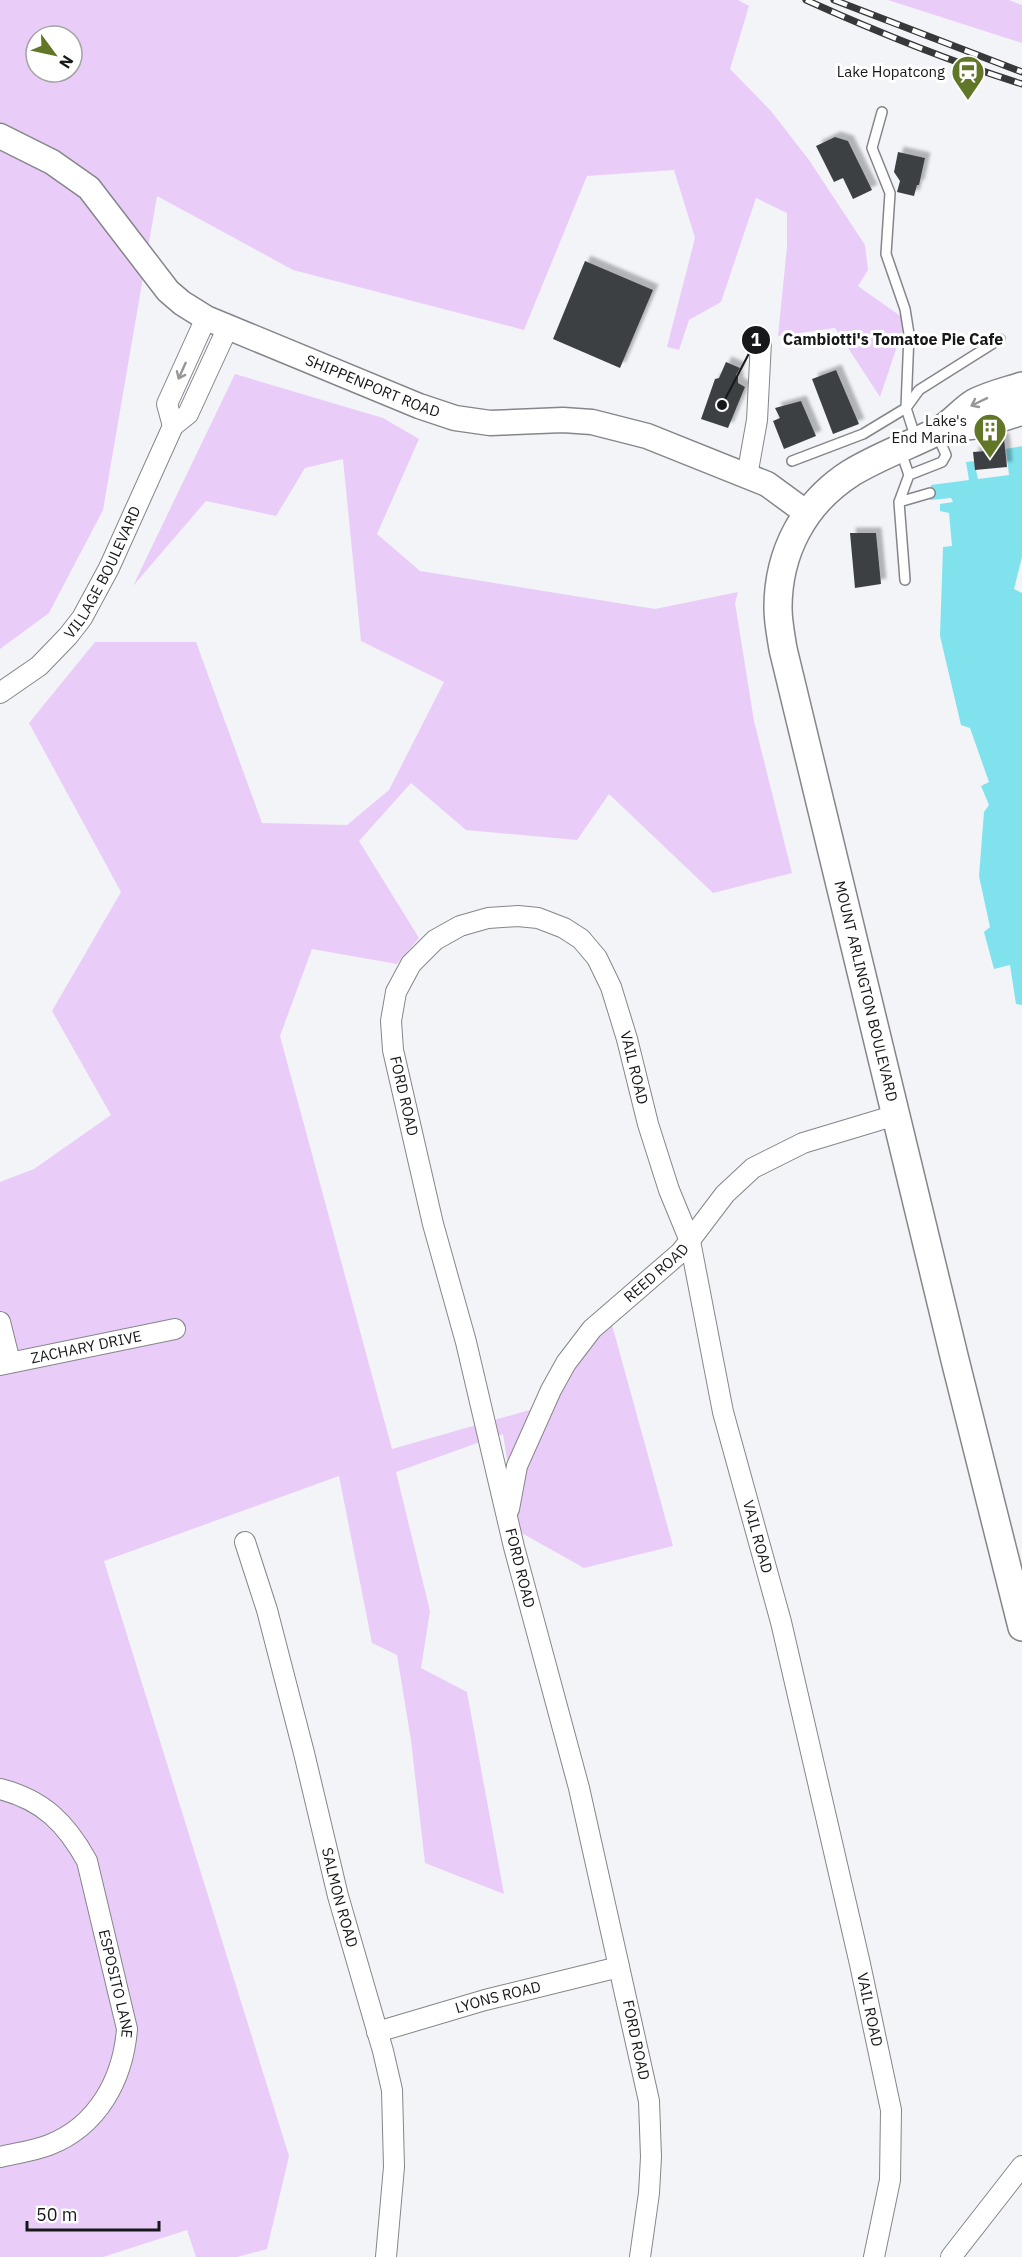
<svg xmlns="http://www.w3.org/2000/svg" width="1022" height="2257" viewBox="0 0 1022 2257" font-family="'IBM Plex Sans',sans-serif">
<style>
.green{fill:#eaccf9;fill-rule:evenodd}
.water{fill:#80e2ed}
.building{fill:#3e4143;filter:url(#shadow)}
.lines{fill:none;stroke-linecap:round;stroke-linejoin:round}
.service-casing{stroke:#848689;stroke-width:12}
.minor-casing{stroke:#848689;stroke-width:22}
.tertiary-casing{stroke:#848689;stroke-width:27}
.secondary-casing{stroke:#848689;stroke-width:30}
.service{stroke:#fff;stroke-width:9}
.minor{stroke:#fff;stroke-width:20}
.tertiary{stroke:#fff;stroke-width:24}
.secondary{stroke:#fff;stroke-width:27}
.rail-casing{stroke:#373839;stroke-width:7}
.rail{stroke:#fff;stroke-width:4.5;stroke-dasharray:14;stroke-linecap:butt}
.oneway{stroke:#979798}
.labels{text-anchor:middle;stroke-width:6;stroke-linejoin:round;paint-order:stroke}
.poi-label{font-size:15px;fill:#171819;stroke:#fff;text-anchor:end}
.street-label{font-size:15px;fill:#171819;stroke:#fff}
.leader{fill:none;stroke:#171819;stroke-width:2}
.callout-dot{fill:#171819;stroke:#fff;stroke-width:2}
.mark-label{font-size:18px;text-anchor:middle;font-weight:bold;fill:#fff}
.callout-label{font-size:16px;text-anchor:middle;font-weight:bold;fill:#171819;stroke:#fff;stroke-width:6;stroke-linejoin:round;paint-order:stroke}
</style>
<defs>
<filter id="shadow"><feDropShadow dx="5.5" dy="-5.5" stdDeviation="1.5" flood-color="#0004"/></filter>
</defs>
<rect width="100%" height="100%" fill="#f2f4f8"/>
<path class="green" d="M0 0H738L749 6 730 69 771 111 809 160 865 245 868 270 858 286 906 320 880 397 835 328 778 336 787 247V213L756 198 721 302 689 320 679 350 667 347 695 238 674 170 587 176 524 330 293 270 157 196 103 510 49 613 0 649ZM36 36H72V72H36Z
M888 0H1009L1022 5V43Z
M235 374 383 418 419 439 377 534 420 571 655 609 738 592 735 603 754 721 792 873 713 893 609 794 577 840 466 830 411 783 359 841 419 938 397 964 312 949 280 1036 392 1449 544 1406 609 1314 673 1546 584 1568 518 1531 503 1434 396 1472 430 1611 421 1668 467 1692 504 1894 425 1863 411 1740 397 1655 372 1643 339 1476 104 1561 289 2156 267 2249 237 2257H196L187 2230 103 2257H0V1182L34 1169 111 1115 52 1011 121 892 29 723 95 642H196L262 823 347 825 389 790 444 682 361 641 343 459 305 468 276 516 206 501 133 586Z"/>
<path class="water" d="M1022 446V557L1014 589 1022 593V1005L1016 1004 1010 965 994 969 984 932 990 927 979 876 984 812 989 805 981 786 989 782 970 728 961 725 940 636 943 547 952 546 949 513 940 511V504L953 502 951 498 930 500 931 485 969 480 966 462 974 461 978 479 1009 475 1006 449Z"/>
<path class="building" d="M835 137 848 141 872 190 853 199 843 178 834 182 816 146Z
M898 152 925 158 919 185H917L914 196 897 192 900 181 894 172Z
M585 261 653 290 620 368 553 339Z
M726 362 740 368 736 375 738 377V383L745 387 728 428 701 419 715 379 719 378Z
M836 370 859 424 833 434 812 379Z
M801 401 816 436 784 449 773 421 780 418 775 408Z
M1004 438 1007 467 975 470 973 452 985 451 984 440Z
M850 533H876L881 584 855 588Z"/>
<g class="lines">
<defs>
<path id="service" d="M916 439 906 408 919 390 1000 339
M901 452 909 475 942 462 946 455 937 434
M792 461 863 434 906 408 909 334 905 309 886 254 890 193 872 148 882 112
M899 502 930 493
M905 580 899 502 909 475"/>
<g id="minor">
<path d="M173 426 167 404 206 318"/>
<path d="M747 476 757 420 761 342"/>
<path id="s1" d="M0 693 39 666 68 636 82 618 109 568 173 426 188 414 228 327"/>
<path d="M0 1322 10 1362"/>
<path id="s2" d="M0 1365 175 1329"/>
<path id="s3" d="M509 1509 517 1466 551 1390 566 1363 592 1329 681 1252 725 1194 753 1168 803 1143 896 1115"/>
<path id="s4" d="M245 1542 267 1610 304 1753 338 1896 383 2051 392 2090 394 2167 386 2257"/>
<path id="s5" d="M0 1789C43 1800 66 1823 87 1861L127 2029C123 2079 98 2126 49 2145 34 2151 16 2153 0 2157"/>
<path id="s6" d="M377 2032 485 2000 619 1967"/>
<path id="s7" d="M640 2257 649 2193 651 2157 649 2101 579 1788 514 1547 466 1342 433 1224 393 1050 391 1021 396 992 411 964 435 940 460 926 488 918 518 916 538 918 564 928 581 939 597 958 611 987 627 1039 648 1124 669 1190 690 1241 723 1412 781 1622 860 1964 891 2110 890 2180 874 2257"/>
<path d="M951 2257 1022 2166"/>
</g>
<g id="tertiary">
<path id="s8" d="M0 136 52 162 89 188 168 291 182 303 206 318 419 406 455 418 490 423 563 420 592 422 647 436 767 484 808 514"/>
</g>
<g id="secondary">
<path id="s9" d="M1022 386C1007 391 989 395 974 403 961 411 952 424 938 431 910 445 879 456 851 473 804 503 778 552 778 608 778 622 781 636 783 649L955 1360 1022 1627"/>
<path d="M942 429 982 424 1022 411"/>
</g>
</defs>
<use href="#service" class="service-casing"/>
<use href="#minor" class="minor-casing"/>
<use href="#tertiary" class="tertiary-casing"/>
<use href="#secondary" class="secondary-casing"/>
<use href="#service" class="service"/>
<use href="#minor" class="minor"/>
<use href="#tertiary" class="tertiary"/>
<use href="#secondary" class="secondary"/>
<defs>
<path id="rail" d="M806 0C877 32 949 61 1022 84
M834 0 1022 72"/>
</defs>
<use href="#rail" class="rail-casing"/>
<use href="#rail" class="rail"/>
</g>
<defs><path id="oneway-shaft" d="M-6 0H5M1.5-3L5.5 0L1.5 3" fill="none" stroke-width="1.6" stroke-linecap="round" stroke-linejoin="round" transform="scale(1.5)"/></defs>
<g class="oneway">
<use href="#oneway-shaft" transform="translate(182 371) rotate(114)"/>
<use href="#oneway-shaft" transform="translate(979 402) rotate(154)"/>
</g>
<defs>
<symbol id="station-pin" viewBox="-11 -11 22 30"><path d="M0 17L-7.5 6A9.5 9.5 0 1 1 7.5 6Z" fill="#617626" stroke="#fff"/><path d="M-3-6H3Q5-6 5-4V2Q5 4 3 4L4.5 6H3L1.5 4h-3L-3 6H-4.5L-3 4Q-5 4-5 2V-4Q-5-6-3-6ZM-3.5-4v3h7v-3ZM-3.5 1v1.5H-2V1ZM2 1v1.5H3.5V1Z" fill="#fff"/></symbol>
<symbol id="building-pin" viewBox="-11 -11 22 30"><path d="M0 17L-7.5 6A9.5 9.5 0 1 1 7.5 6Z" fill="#617626" stroke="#fff"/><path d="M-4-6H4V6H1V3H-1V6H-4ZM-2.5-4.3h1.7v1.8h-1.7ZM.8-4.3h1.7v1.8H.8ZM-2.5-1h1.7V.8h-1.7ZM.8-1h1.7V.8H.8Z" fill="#fff"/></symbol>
</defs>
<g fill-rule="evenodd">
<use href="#station-pin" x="949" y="53" width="38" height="52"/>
<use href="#building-pin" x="971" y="411" width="38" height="52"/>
</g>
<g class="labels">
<g class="poi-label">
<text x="945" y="77">Lake Hopatcong</text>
<text x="967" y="426">Lake's<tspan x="967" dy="17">End Marina</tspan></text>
</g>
<g class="street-label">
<text dy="5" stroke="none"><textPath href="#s8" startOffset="460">SHIPPENPORT ROAD</textPath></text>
<text dy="5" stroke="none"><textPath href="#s1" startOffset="162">VILLAGE BOULEVARD</textPath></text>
<text dy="5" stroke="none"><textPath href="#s9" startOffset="747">MOUNT ARLINGTON BOULEVARD</textPath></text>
<text dy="5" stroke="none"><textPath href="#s7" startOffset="1660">VAIL ROAD</textPath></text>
<text transform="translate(404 1096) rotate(77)" y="5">FORD ROAD</text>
<text dy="5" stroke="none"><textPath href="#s3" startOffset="286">REED ROAD</textPath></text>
<text dy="5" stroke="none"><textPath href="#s2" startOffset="88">ZACHARY DRIVE</textPath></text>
<text dy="5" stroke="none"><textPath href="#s7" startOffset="2146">VAIL ROAD</textPath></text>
<text transform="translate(520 1568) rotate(76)" y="5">FORD ROAD</text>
<text dy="5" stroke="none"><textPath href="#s4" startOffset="368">SALMON ROAD</textPath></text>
<text dy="5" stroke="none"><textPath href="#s5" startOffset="243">ESPOSITO LANE</textPath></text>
<text dy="5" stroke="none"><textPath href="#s6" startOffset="126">LYONS ROAD</textPath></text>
<text dy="5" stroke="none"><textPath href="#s7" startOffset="2632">VAIL ROAD</textPath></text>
<text transform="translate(636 2040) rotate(78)" y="5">FORD ROAD</text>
</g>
</g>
<path class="leader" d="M722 405L756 340"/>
<g class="callout-dot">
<circle cx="722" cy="405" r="6"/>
<circle cx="756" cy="340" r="15"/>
</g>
<g class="mark-label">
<text x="756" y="346">1</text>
</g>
<g class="callout-label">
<text x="893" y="345">Cambiotti's Tomatoe Pie Cafe</text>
</g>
<g transform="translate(54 54) rotate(123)"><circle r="28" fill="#ffffff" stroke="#a2a3a3" stroke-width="1.5"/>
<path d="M0-4.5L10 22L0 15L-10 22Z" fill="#617626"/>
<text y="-9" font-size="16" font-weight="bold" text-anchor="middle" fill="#171819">N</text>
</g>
<path d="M27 2221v9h132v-9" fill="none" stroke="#171819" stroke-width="3"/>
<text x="36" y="2221" font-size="18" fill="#171819" stroke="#ffffff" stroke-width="4.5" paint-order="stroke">50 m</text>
</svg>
